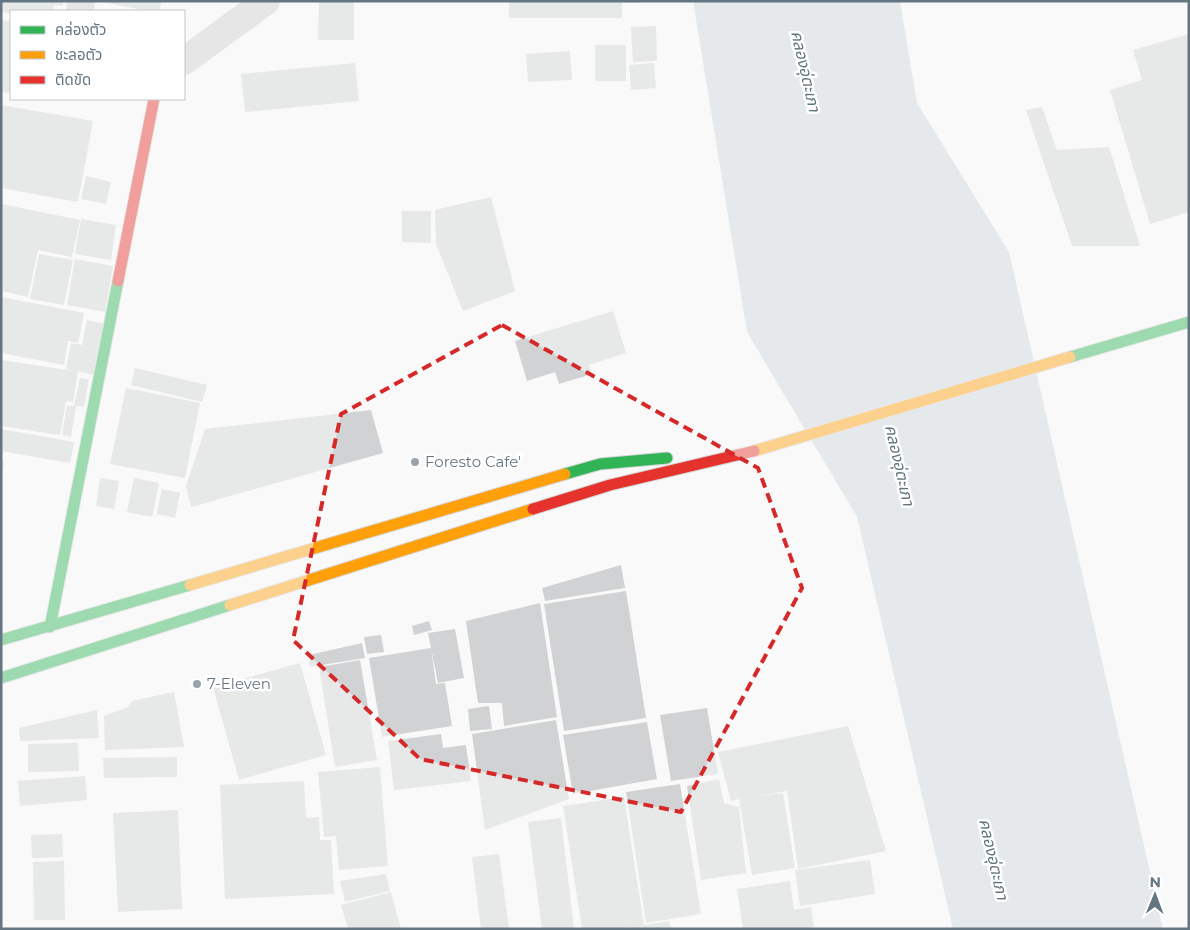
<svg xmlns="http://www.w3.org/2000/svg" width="1190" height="930" viewBox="0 0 1190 930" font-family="Montserrat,'Noto Sans Thai',sans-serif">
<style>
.water{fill:#ced6d9}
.building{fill:#d0d2d3}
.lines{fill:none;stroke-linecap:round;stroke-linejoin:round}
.fast-casing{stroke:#d5d6d7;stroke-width:13}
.slow-casing{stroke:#d5d6d7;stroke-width:13}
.jam-casing{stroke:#d5d6d7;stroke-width:13}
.street{stroke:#cecfd0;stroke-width:28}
.fast{stroke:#30b455;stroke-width:11}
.slow{stroke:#ff9f0a;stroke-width:11}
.jam{stroke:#e5322d;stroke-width:11}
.marked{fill:none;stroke:#d62828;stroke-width:4;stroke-dasharray:10 6;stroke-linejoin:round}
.poi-dot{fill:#99a4ac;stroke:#fff;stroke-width:2}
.labels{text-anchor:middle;stroke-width:5;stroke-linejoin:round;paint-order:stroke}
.poi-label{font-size:15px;fill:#657683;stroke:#fff;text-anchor:start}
.water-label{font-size:16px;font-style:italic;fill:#60757c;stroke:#fff}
</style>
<rect width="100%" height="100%" fill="#f9f9f9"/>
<path class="water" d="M693 1H900L917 103 1009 252 1163 929H953L857 517 747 332Z"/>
<path class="building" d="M1 1H63V6L54 5 53 11H11V13L1 12Z
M98 1H161L160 11H147Z
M319 1H354V40H318Z
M509 1H622V18H509Z
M625 1H640V3H625Z
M1 20 11 21V93L1 92Z
M656 26 657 61 633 62 631 27Z
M1189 34V212L1150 224 1110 90 1142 80 1133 50Z
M595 45H626V81H595Z
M570 51 572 80 528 82 526 54Z
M355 63 359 101 245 112 241 74Z
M654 63 656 88 631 90 629 65Z
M1 105 93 121 78 202 1 188Z
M1042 107 1057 150 1109 147 1140 246H1072L1026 110Z
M86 176 111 182 106 204 81 199Z
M491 197 515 291 463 311 436 244 435 210Z
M1 204 80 220 72 257 38 250 28 297 1 291Z
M402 211H431V243L402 242Z
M81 219 116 225 111 260 75 254Z
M39 254 73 260 64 305 30 299Z
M75 259 113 266 105 312 67 305Z
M1 297 84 313 78 343 68 341 64 365 1 353Z
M613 311 626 353 589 365 592 374 559 384 555 372 527 381 515 341Z
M87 320 105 324 93 375 78 371 73 402 66 401 60 435 1 426V360L74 371 66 369 71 343 82 345Z
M135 368 207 385 202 402 131 385Z
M80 378 89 379 84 407 76 406 71 437 62 435 67 405 74 406Z
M126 388 200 403 185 478 110 464Z
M371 410 383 453 191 507 186 486 205 429Z
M1 429 74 442 70 463 1 451Z
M1 461 4 462 2 476H1Z
M100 478 119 481 114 509 96 506Z
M134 478 159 483 152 517 127 512Z
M162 489 180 493 175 518 157 514Z
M621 565 625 588 545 601 542 588Z
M626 591 646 718 564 731 544 604Z
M540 603 557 717 504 726 502 703H478L466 621Z
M429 621 432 630 414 635 412 626Z
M455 629 464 678 438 683 428 633Z
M381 635 384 652 367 654 364 637Z
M362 643 365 658 310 667 309 655Z
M431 648 436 684 445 683 452 726 382 737 369 658Z
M360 660 377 760 335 767 319 667Z
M300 663 326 755 239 780 213 687Z
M174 692 184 747 105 750 104 716 128 707 132 701Z
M489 706 492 729 470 731 468 709Z
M707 708 718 774 671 781 660 715Z
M97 710 99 738 20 741 19 728Z
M556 720 569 799 485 830 472 734Z
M647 722 657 779 573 794 563 735Z
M848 726 886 851 798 869 787 791 759 796 783 793 795 868 752 875 739 799 731 801 718 752Z
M441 734 443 748 466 745 471 781 394 790 388 741Z
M78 743 79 771 28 772V744Z
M177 757V777L104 778 103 758Z
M380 767 388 866 339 870 336 836 324 837 318 772Z
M85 776 87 800 20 806 18 781Z
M719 779 724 803 739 807 746 873 701 880 687 786Z
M304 781 306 818 319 817 320 840H331L334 894 225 899 220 785Z
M680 784 701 914 646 923 626 792Z
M624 797 644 925 669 921 671 929H632L631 927 618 929H582L563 806Z
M178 810 182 909 118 912 113 813Z
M561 818 574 929H542L528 822Z
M62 834 63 857 32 858 31 835Z
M499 854 509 929H481L472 857Z
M870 860 875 894 800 906 795 870Z
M64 861 65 920H34L33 862Z
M386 874 390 891 345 902 340 881Z
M790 881 794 910 811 907 814 927 801 929H743L737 889Z
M391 892 401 929H348L341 905Z"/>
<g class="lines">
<defs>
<path id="fast" d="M1070 357 1189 322
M565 474 600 464 667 458
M50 627 118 281
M1 640 190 585
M1 678 230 605"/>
<path id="slow" d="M754 451 1070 357
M190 585 565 474
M230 605 533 509"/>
<path id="jam" d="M118 281 154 99
M533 509 610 485 754 451"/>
</defs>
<use href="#fast" class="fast-casing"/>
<use href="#slow" class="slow-casing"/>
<use href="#jam" class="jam-casing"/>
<path class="street" d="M80 11 81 1
M184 61 266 1"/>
<use href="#fast" class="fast"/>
<use href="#slow" class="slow"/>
<use href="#jam" class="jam"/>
</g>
<path d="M0 0H1190V930H0ZM502 325 758 468 802 588 681 812 420 759 293 640 341 414Z" fill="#f9f9f9" fill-opacity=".55" fill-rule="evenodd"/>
<path class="marked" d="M502 325 758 468 802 588 681 812 420 759 293 640 341 414Z"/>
<g class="poi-dot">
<circle cx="415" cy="462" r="5"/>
<circle cx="197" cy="684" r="5"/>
</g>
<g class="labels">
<g class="poi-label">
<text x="425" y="467">Foresto Cafe'</text>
<text x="207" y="689">7-Eleven</text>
</g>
<g class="water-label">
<text transform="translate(806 71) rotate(77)" y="6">คลองอุ่ตะเภา</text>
<text transform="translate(900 465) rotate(77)" y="6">คลองอุ่ตะเภา</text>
<text transform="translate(994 859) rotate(77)" y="6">คลองอุ่ตะเภา</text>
</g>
</g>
<rect width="1190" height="930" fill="none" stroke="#657683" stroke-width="5"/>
<rect x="10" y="10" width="175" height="90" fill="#ffffff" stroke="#c1c8cd"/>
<rect x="20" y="26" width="25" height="8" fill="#30b455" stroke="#c1c8cd"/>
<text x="55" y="35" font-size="15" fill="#657683">คล่องตัว</text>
<rect x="20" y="51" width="25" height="8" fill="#ff9f0a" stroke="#c1c8cd"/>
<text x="55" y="60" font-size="15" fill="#657683">ชะลอตัว</text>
<rect x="20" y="76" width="25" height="8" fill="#e5322d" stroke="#c1c8cd"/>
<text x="55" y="85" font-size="15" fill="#657683">ติดขัด</text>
<g transform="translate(1155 895) rotate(1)" stroke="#ffffff" stroke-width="4" paint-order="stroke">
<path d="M0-4L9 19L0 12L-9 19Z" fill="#657683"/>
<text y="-8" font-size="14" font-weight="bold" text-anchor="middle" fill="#657683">N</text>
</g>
</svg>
